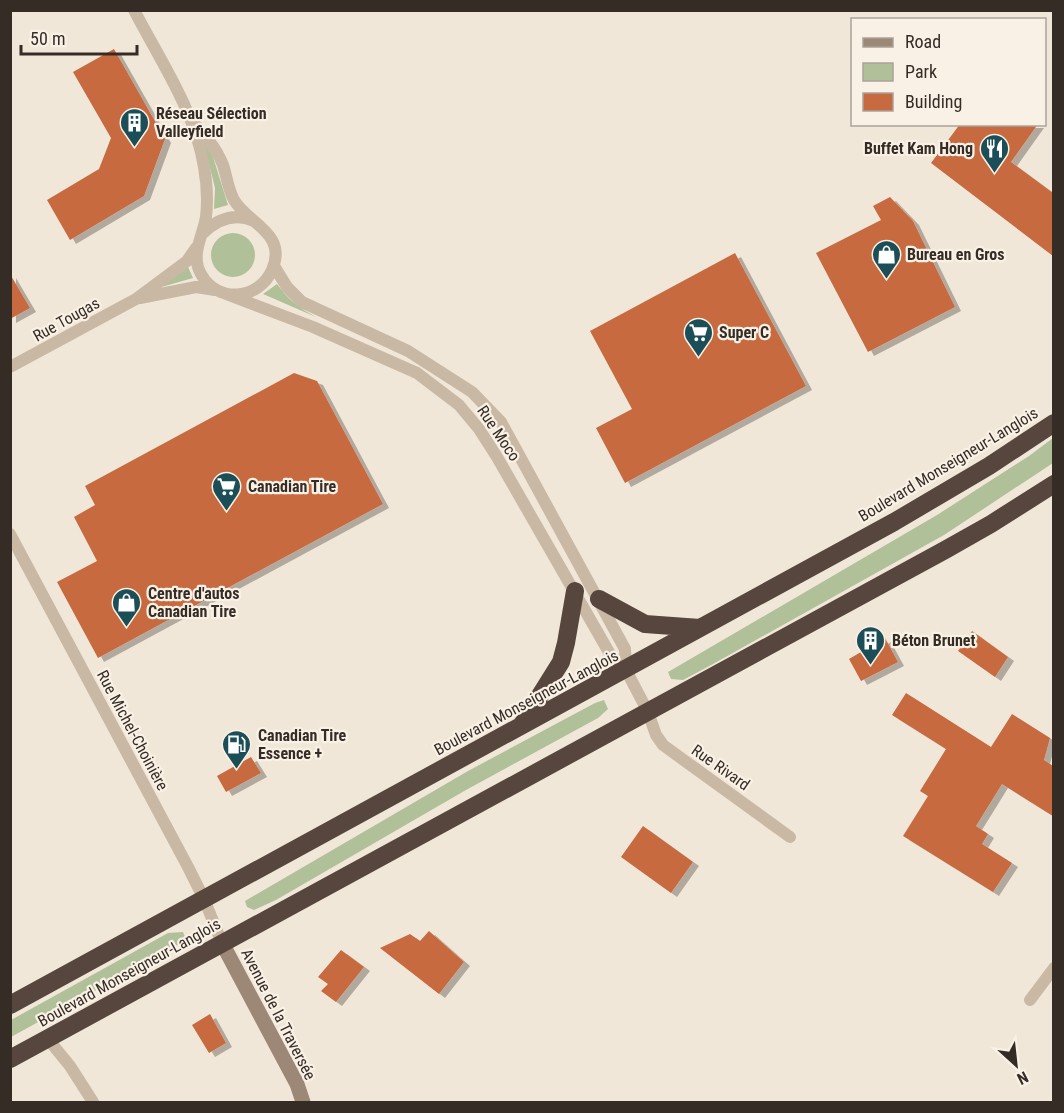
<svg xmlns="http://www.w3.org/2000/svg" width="1064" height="1113" viewBox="0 0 1064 1113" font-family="'Roboto Condensed',sans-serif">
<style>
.green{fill:#b0c099}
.building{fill:#c76a41;filter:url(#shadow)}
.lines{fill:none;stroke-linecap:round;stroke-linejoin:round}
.street{stroke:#c9b8a4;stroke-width:12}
.secondary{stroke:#9d8776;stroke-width:15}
.highway{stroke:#56463d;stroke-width:18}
.labels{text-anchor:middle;stroke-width:4.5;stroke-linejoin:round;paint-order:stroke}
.poi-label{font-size:16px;font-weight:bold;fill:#352c26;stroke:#f9f1e5;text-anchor:start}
.street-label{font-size:16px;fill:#352c26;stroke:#f9f1e5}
</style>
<defs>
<filter id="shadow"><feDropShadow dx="6" dy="4" stdDeviation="0" flood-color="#0004"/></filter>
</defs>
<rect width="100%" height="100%" fill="#f1e7d8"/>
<path class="green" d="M203 140 213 157 228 205 214 209 215 188Z
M211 255a22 22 0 1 1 44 0a22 22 0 1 1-44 0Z
M188 267 193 278 158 288Z
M277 284C288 299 299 308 316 317L263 294Z
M1053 438V463L944 535 713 664 683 680 671 679 668 672 937 515 1029 456Z
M604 700 608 709 598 718 466 790 276 900 254 910 247 907 245 901 468 771 595 703Z
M183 932 186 939 173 948 11 1037V1020L168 933Z"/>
<path class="building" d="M114 49 165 139 144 196 70 240 47 200 99 169 111 138 73 72Z
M960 124H1038L1011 162 1053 193V256L931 163Z
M890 197 913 221 955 307 868 352 816 253 881 220 873 206Z
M735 253 806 386 625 483 596 428 632 409 590 331Z
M10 274 30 308 10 319Z
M294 373 317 381 383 504 98 658 57 582 97 561 74 517 95 505 85 486Z
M972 631 1008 657 995 677 958 651Z
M885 638 898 662 861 681 849 659Z
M906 693 991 747 1012 714 1050 738 1044 760 1053 766V816L1002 784 976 826 988 834 982 844 1012 863 993 892 903 836 928 796 920 791 946 749 892 715Z
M251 757 261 773 226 792 217 776Z
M643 826 693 862 671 893 621 857Z
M429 931 464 962 439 994 380 948 410 934 420 941Z
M341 950 364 967 336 1002 321 991 328 984 318 977Z
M210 1014 226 1043 209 1053 192 1025Z"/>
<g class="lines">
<path class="street" d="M134 10C160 60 195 111 204 167 207 184 208 200 206 217 203 236 190 255 201 274 217 304 259 300 272 270 288 233 248 224 234 200 228 189 227 177 223 165 216 147 205 135 192 121
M202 234C217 219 234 212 254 221
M274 266 287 287 302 302 408 351 472 392 501 422 625 649 626 670
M226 294 313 327 417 373 459 405 479 429 497 457 610 654 626 670 648 712 656 735 663 745 790 837
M140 298 196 287 215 290
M10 367 136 299 187 261 196 248
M10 534 188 867 204 899 222 943
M1030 1000 1054 968
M48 1039 70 1066 93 1102"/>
<path class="secondary" d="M222 943 297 1084 303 1102"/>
<path class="highway" d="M599 599 645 624 700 628
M521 726 561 662 566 643 575 591
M10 1005 894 522 989 466 1054 423
M10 1059 945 550 991 524 1054 484"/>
</g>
<defs>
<symbol id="building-pin" viewBox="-11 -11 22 30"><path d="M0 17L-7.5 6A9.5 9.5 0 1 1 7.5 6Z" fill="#1b4e56" stroke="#f9f1e5"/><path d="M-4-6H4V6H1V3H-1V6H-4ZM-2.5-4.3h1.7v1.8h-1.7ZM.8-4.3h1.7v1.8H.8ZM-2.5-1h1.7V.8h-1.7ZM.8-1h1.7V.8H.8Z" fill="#fff"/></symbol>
<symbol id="restaurant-pin" viewBox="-11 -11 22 30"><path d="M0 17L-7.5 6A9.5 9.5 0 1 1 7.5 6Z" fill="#1b4e56" stroke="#f9f1e5"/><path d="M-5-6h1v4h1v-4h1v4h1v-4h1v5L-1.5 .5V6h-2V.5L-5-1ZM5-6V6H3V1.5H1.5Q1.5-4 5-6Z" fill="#fff"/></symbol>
<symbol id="shop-pin" viewBox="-11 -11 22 30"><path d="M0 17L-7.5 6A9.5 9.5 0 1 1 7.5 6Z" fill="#1b4e56" stroke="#f9f1e5"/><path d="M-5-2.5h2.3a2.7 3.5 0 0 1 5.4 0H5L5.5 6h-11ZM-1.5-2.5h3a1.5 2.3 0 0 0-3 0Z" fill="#fff"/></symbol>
<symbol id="supermarket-pin" viewBox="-11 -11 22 30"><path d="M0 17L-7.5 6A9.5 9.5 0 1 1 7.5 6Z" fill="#1b4e56" stroke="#f9f1e5"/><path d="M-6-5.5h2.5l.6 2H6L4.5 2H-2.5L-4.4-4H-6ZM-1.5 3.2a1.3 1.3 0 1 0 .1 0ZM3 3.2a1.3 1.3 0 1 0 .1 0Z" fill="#fff"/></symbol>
<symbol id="fuel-pin" viewBox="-11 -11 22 30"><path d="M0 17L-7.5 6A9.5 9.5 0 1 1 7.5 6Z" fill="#1b4e56" stroke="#f9f1e5"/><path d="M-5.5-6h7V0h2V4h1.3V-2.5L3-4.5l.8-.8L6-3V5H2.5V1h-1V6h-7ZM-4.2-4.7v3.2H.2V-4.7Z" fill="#fff"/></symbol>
</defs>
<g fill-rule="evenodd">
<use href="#building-pin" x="118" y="106" width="33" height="45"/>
<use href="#restaurant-pin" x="978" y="132" width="33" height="45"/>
<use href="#shop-pin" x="870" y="238" width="33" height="45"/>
<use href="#supermarket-pin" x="682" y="316" width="33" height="45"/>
<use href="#supermarket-pin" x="210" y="470" width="33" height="45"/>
<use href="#shop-pin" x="110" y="586" width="33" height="45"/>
<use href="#building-pin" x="854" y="624" width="33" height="45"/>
<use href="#fuel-pin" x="220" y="728" width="33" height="45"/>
</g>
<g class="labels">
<g class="poi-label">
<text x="156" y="119">Réseau Sélection<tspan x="156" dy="18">Valleyfield</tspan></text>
<text x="973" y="154" text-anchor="end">Buffet Kam Hong</text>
<text x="907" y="260">Bureau en Gros</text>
<text x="719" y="338">Super C</text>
<text x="248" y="492">Canadian Tire</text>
<text x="148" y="599">Centre d'autos<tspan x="148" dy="18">Canadian Tire</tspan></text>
<text x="892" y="646">Béton Brunet</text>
<text x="258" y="741">Canadian Tire<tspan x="258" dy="18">Essence +</tspan></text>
</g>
<g class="street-label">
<text transform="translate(66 319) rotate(-29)" y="6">Rue Tougas</text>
<text transform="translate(499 433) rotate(56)" y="6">Rue Moco</text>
<text transform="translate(948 464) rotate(-31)" y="6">Boulevard Monseigneur-Langlois</text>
<text transform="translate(526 702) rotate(-28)" y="6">Boulevard Monseigneur-Langlois</text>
<text transform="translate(133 730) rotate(62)" y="6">Rue Michel-Choinière</text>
<text transform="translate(721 767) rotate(35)" y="6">Rue Rivard</text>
<text transform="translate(129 972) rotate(-29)" y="6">Boulevard Monseigneur-Langlois</text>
<text transform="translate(279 1014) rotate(63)" y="6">Avenue de la Traversée</text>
</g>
</g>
<rect width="1064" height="1113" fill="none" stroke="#352c26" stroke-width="24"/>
<rect x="851" y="18" width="195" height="108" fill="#f9f1e5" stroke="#aba299" stroke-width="1.5"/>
<rect x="863" y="38" width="30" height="9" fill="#9d8776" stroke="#aba299" stroke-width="1.5"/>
<text x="905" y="48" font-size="18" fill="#352c26">Road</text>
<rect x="863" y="63" width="30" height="18" fill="#b0c099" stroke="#aba299" stroke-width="1.5"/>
<text x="905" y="78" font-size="18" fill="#352c26">Park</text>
<rect x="863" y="93" width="30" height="18" fill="#c76a41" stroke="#aba299" stroke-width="1.5"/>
<text x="905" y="108" font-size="18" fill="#352c26">Building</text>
<g transform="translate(1016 1065) rotate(153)" stroke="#f9f1e5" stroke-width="4.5" paint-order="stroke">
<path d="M0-4.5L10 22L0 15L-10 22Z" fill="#352c26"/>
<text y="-9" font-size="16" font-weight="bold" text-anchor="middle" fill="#352c26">N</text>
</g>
<path d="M21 45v9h116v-9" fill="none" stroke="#352c26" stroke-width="3"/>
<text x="30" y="45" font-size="18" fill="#352c26" stroke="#f9f1e5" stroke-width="4.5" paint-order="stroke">50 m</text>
</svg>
